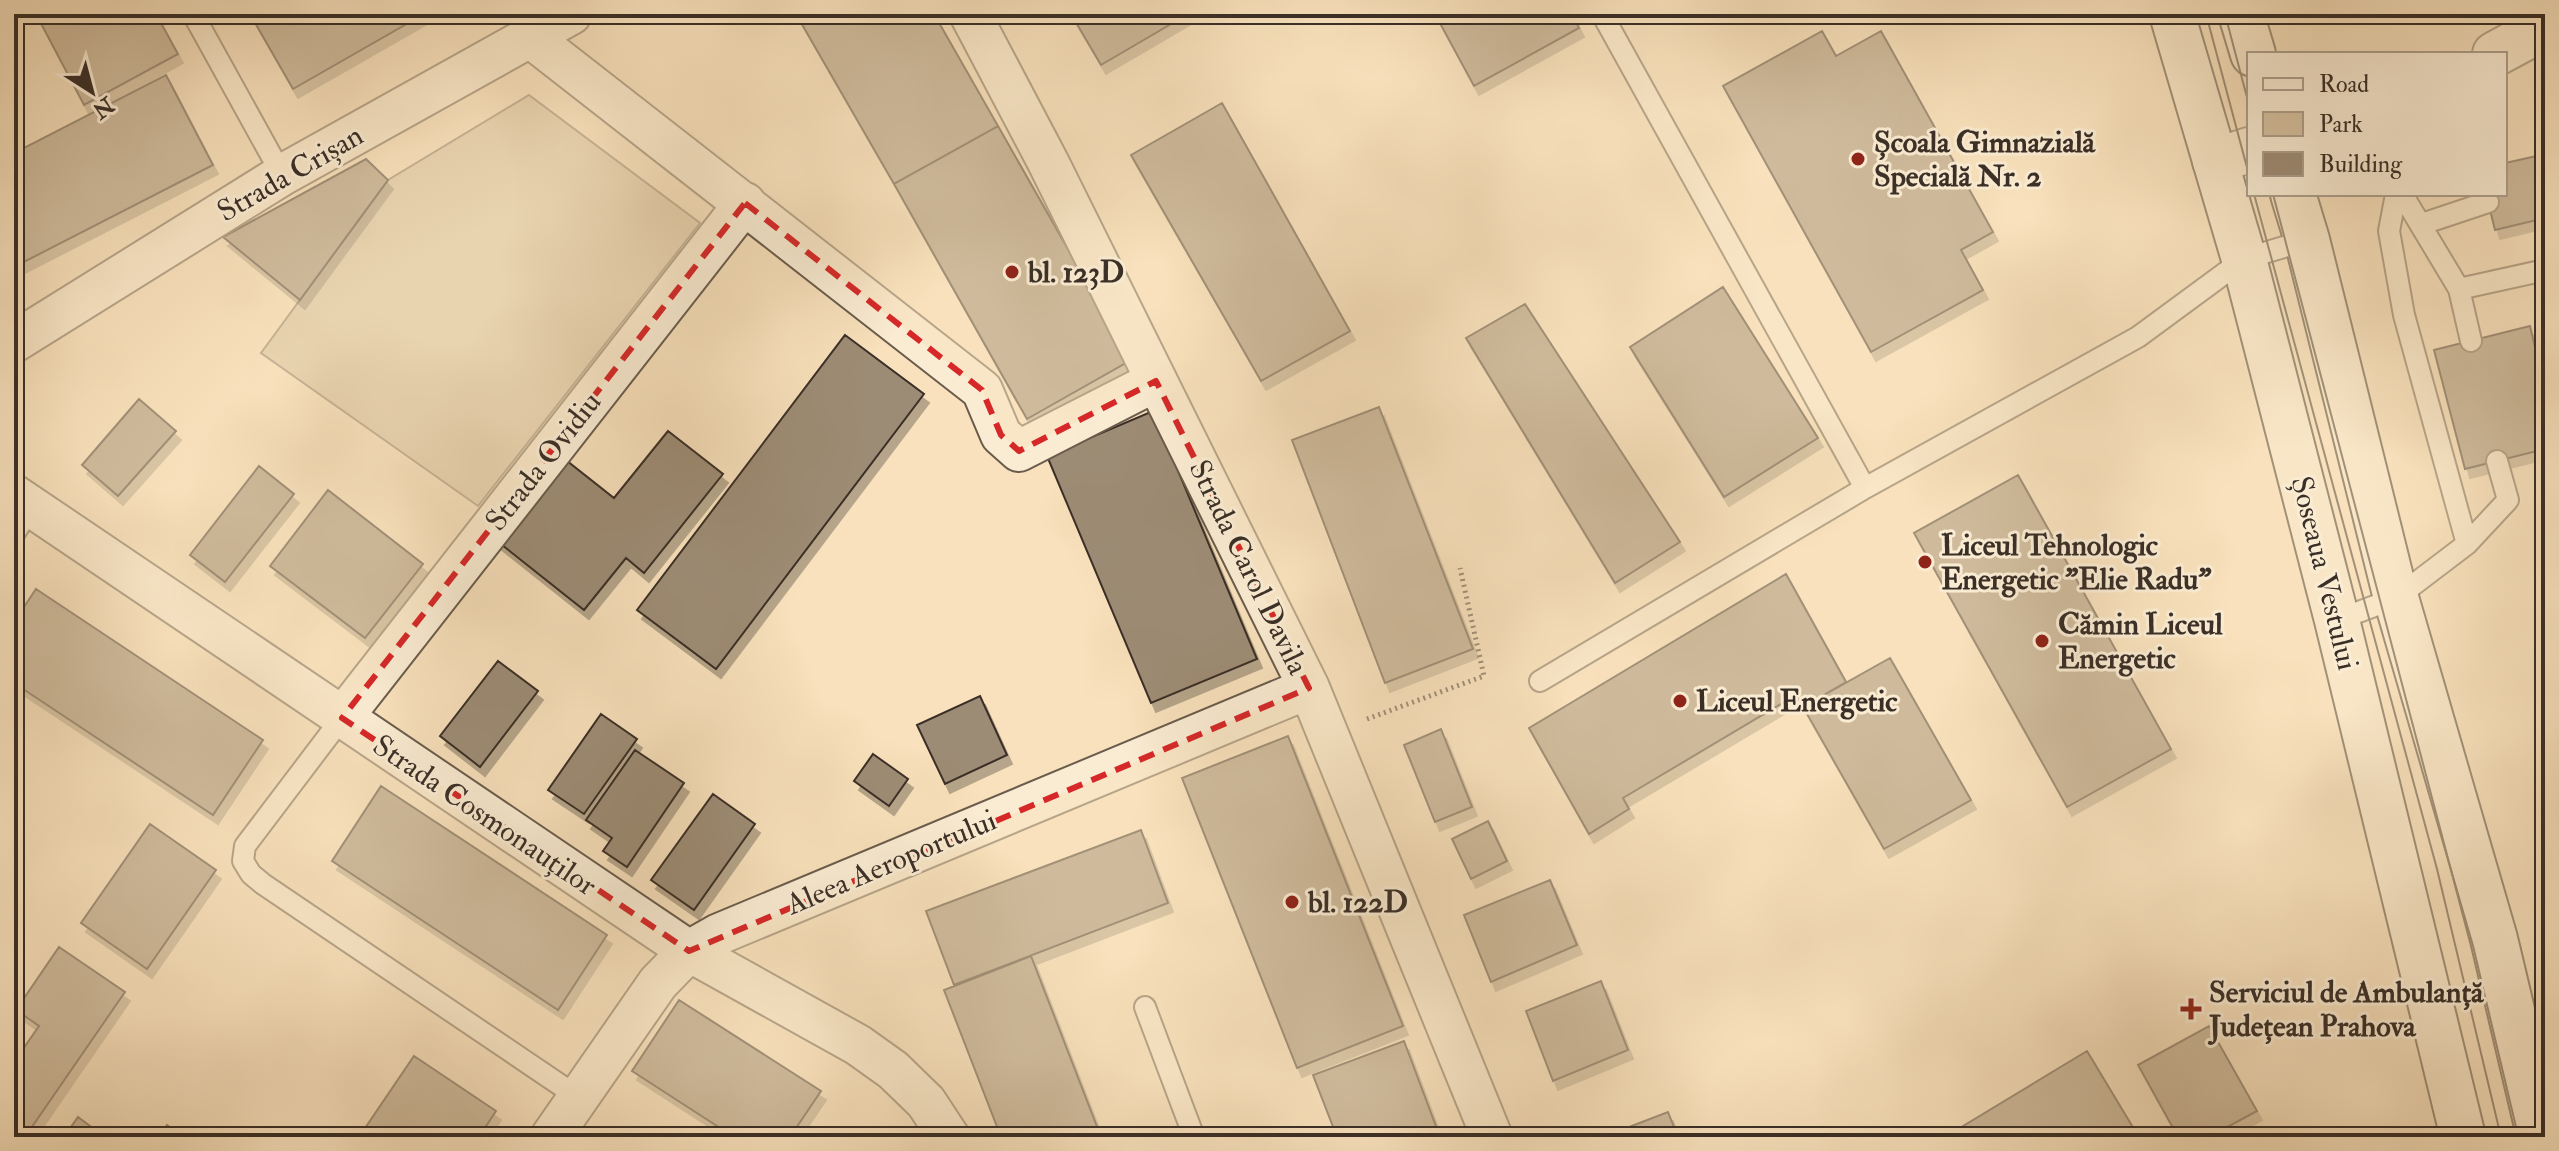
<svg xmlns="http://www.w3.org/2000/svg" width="2559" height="1151" viewBox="0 0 2559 1151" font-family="'IM FELL Double Pica',serif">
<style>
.green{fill:#d8c3a3;stroke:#897965;stroke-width:2}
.building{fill:#9d8c74;stroke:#3a2f27;stroke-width:2;filter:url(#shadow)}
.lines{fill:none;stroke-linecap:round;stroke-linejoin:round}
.service-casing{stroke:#6a5c4c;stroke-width:24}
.minor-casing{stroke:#6a5c4c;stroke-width:44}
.tertiary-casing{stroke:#6a5c4c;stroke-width:48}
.secondary-casing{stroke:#3a2f27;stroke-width:48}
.path{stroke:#3a2f27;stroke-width:5;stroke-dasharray:2 4;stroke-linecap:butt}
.service{stroke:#faecd3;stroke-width:20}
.minor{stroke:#faecd3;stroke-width:40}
.tertiary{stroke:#faecd3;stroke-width:44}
.secondary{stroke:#faecd3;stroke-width:44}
.tram{stroke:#3a2f27;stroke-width:2}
.marked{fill:none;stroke:#d62828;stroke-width:6;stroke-dasharray:16 10;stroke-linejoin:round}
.poi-dot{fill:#8f2418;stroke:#faecd3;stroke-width:3}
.labels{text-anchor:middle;stroke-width:6;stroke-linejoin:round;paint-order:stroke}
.poi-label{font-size:30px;font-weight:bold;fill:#3a2f27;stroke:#faecd3;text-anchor:start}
.street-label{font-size:30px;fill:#3a2f27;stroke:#faecd3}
</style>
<defs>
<filter id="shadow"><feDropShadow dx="5" dy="9" stdDeviation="0" flood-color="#0004"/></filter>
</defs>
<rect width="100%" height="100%" fill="#f8e1bc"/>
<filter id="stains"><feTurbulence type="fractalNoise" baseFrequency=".0025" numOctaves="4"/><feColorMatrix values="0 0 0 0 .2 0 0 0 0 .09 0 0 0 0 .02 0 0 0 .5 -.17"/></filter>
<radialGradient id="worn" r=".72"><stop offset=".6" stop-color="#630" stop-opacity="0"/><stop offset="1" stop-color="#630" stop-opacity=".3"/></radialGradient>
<path class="green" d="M529 95 700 223 478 506 261 353 388 180Z"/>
<path class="building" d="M36 14H156L178 54 84 105Z
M266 14H424L293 89 254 21Z
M796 14H934L998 126 894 184Z
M1071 14H1188L1101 65Z
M1435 14H1572L1579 28 1474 86Z
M1822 31 1836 56 1881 31 1993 232 1961 250 1983 290 1871 352 1723 86Z
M166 75 213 165 14 267V153Z
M1222 103 1350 331 1261 381 1131 155Z
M998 126 1131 360 1027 419 894 184Z
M2545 154V218L2495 230 2486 194H2505V163Z
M366 159 388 180 300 300 223 237Z
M1723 287 1818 438 1724 497 1630 347Z
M1525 304 1680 542 1615 583 1466 338Z
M2530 326 2535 347 2545 344V449L2465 469 2434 350Z
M845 335 924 394 716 669 637 610Z
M139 399 176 431 118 496 82 465Z
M1379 407 1473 649 1385 683 1292 440Z
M1153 411 1257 659 1151 703 1047 456Z
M668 431 723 474 644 573 626 558 584 610 497 541 562 457 614 498Z
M259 466 294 494 225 582 190 555Z
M2018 475 2171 749 2067 807 1914 533Z
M328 490 423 564 365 638 270 566Z
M1786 574 1846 682 1803 707 1796 695 1623 798 1629 809 1589 834 1529 728Z
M36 589 263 740 213 815 14 683V622Z
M1890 658 1971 800 1884 849 1803 707Z
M498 661 538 691 480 767 440 736Z
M980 696 1007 755 945 784 917 725Z
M601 714 637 739 584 814 548 790Z
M1441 729 1472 807 1435 822 1404 745Z
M1288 736 1403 1026 1297 1068 1182 778Z
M2545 741V784H2544L2535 743Z
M635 750 684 783 627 867 603 851 612 838 586 820Z
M873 754 908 779 889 806 854 781Z
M381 786 607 935 558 1010 332 861Z
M713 794 755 824 694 910 651 880Z
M1488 821 1507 861 1471 879 1452 839Z
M150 824 216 870 147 969 81 923Z
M1141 830 1168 903 954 985 926 911Z
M1550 880 1577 945 1491 982 1464 915Z
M59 947 125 992 25 1137H14V1062L39 1026 16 1010Z
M1031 956 1101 1137H1001L944 990Z
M1601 981 1628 1050 1553 1081 1526 1011Z
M679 1000 821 1091 790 1137H734L632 1071Z
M2209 1026 2257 1111 2209 1137H2178L2138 1065Z
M1404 1041 1440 1137H1337L1313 1075Z
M2087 1051 2137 1134 2133 1137H1945Z
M414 1056 496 1111 479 1137H359Z
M1668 1112 1678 1137H1603Z
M78 1117 90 1126 82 1137H64Z
M167 1125 184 1137H159Z
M90 1126 107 1137H82Z"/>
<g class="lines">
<defs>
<path id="service" d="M193 14 282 175
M1602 14 1865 488 2138 337 2244 259 2307 240
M2396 194 2389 231 2404 315 2467 544
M2402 194 2459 289 2471 341
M2422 224 2488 202
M2459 289 2545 270
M14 534 31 507
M2337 620 2396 598 2467 544 2508 500 2497 461
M1540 681 1865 488
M342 718 245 846 243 861 251 874 263 884 578 1097
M1145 1007 1194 1137"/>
<path id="minor" d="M970 14 1048 162 1309 688 1492 1137
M530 37 982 390 1001 435 1019 451 1156 381
M14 342 282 175 571 14
M14 495 689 951 858 1045 893 1070 926 1102 949 1137
M342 718 745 203
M551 1137 658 983 689 951 719 934 1309 688"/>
<path id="tertiary" d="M2495 54 2545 27
M2215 161 2249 150"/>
<path id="secondary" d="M2172 14 2244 259 2337 620 2463 1137
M2241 14 2253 54
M2293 194 2307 240 2396 598 2495 939 2542 1137"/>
</defs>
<use href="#service" class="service-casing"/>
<use href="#minor" class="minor-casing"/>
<use href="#tertiary" class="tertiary-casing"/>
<use href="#secondary" class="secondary-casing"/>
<path class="path" d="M1367 719 1484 676 1460 568"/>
<use href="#service" class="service"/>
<use href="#minor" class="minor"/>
<use href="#tertiary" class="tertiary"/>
<use href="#secondary" class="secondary"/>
<path class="tram" d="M2206 14 2249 175
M2225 14 2249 105
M2254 194 2437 869 2501 1137
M2273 194 2471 946 2516 1137"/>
</g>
<path d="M0 0H2559V1151H0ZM745 203 982 390 1001 435 1019 451 1156 381 1309 688 689 951 342 718Z" fill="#f8e1bc" fill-opacity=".55" fill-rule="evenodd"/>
<path class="marked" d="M745 203 982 390 1001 435 1019 451 1156 381 1309 688 689 951 342 718Z"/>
<g class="poi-dot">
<circle cx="1858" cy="159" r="8"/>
<circle cx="1012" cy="272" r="8"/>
<circle cx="1925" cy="562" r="8"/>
<circle cx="2042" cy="641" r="8"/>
<circle cx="1680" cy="701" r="8"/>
<circle cx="1292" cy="902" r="8"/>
<path d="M2187 997h8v8h8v8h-8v8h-8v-8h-8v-8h8z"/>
</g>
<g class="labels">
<g class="poi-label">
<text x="1874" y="152">Școala Gimnazială<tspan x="1874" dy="34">Specială Nr. 2</tspan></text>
<text x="1028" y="282">bl. 123D</text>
<text x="1941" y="555">Liceul Tehnologic<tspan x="1941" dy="34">Energetic "Elie Radu"</tspan></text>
<text x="2058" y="634">Cămin Liceul<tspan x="2058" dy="34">Energetic</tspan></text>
<text x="1696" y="711">Liceul Energetic</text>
<text x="1308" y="912">bl. 122D</text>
<text x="2209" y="1002">Serviciul de Ambulanță<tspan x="2209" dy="34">Județean Prahova</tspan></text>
</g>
<g class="street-label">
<text transform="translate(290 173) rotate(-30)" y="10">Strada Crișan</text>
<text transform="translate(543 461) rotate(-52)" y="10">Strada Ovidiu</text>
<text transform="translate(1249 567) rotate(64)" y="10">Strada Carol Davila</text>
<text transform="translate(2325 573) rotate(76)" y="10">Șoseaua Vestului</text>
<text transform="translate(485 815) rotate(34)" y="10">Strada Cosmonauților</text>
<text transform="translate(891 862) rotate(-23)" y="10">Aleea Aeroportului</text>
</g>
</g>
<rect width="2559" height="1151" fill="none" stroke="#f8e1bc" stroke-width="48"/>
<rect x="16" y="16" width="2527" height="1119" fill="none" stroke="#3a2f27" stroke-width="4"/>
<rect x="24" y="24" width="2511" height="1103" fill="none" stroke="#3a2f27" stroke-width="2"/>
<rect x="2247" y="52" width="260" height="144" fill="#faecd3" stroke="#ada08e" stroke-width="2"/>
<rect x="2263" y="78" width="40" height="12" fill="#faecd3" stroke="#ada08e" stroke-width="2"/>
<text x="2319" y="92" font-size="24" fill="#3a2f27">Road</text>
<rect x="2263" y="112" width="40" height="24" fill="#d8c3a3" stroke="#ada08e" stroke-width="2"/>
<text x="2319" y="132" font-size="24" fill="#3a2f27">Park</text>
<rect x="2263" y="152" width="40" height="24" fill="#9d8c74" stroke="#ada08e" stroke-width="2"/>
<text x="2319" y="172" font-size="24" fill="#3a2f27">Building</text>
<g transform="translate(92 92) rotate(144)" stroke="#faecd3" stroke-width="6" paint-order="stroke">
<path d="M0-6L14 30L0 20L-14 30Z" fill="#3a2f27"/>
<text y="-12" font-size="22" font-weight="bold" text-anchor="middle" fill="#3a2f27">N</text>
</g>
<rect width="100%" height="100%" filter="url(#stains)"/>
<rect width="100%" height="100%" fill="url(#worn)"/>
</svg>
